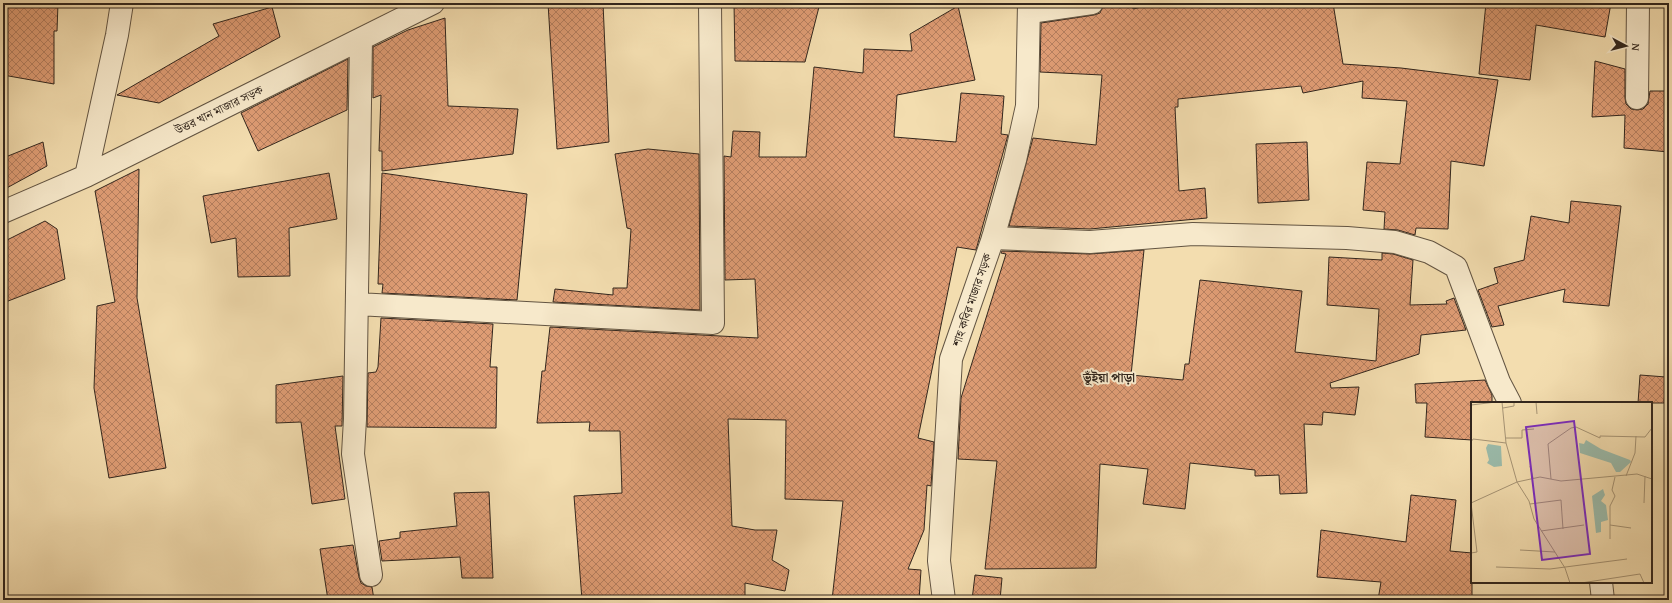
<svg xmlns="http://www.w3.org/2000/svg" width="1672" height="603" viewBox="0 0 1672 603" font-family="'Gentium Book Plus','Noto Serif Bengali',serif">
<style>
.building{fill:url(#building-cross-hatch);stroke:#32261d}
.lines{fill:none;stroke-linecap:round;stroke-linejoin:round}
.minor-casing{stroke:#625442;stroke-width:24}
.tertiary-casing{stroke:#625442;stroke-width:24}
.minor{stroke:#f7e9cb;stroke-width:22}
.tertiary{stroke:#f7e9cb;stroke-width:22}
.labels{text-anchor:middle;stroke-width:4;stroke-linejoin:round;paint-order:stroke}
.street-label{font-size:12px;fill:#32261d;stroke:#f7e9cb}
.neighbourhood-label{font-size:13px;font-weight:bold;fill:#32261d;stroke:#f7e9cb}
.inset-road{fill:none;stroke:#a69475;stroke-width:1}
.view{fill:#7b2cbf;fill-opacity:0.15;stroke:#7b2cbf;stroke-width:2}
.inset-edge{fill:none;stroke:#32261d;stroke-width:2}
</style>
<defs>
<pattern id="building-cross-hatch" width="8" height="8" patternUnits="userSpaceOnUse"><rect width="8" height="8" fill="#de9c74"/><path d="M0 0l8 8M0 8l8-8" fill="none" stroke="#b57f5f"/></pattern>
</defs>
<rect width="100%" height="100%" fill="#f3ddaf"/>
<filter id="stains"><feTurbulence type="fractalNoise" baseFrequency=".005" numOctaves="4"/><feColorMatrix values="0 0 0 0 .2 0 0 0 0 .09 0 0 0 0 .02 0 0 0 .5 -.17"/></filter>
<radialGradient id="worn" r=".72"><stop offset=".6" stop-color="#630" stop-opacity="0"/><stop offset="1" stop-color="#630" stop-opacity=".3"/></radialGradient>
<path class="building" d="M3 3H58L57 31H54V84L3 75Z
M548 3H603L609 142 557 149Z
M734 3H820L805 62 735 61Z
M1104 3H1133V9L1159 3H1333L1343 64 1401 68 1498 80 1484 166 1451 161 1448 229 1416 228 1415 235 1398 230 1384 229 1385 212 1363 210 1367 162 1400 164 1407 101 1362 98 1363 81 1303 93 1301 86 1178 99V107H1175L1179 191 1205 188 1207 218 1090 229 1009 226 1033 138 1096 145 1102 75 1040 72 1041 23 1094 15 1100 13Z
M1486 3H1611L1605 37 1536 25 1530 80 1479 74Z
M958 6 975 80 897 95 894 137 956 142 961 93 1004 96 1001 134 1008 135 976 250 957 247 918 438 934 442 931 486 927 485 924 530 908 569 921 570 919 600H832L843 501 785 499 786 420 728 419 732 526 755 530H777L772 560 789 570 785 591 745 583V600L703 599 582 600 574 496 622 493 620 431H589L590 422 537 423 542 371H545L550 327 758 338 755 279 725 280 724 156 731 157 733 131 760 132 759 157H806L814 67 863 73 864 49 912 51 910 34Z
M272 7 280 37 159 103 117 95 219 36 213 24Z
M445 18 448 106 518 109 513 154 382 171V151H379L381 95 373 98V47L408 30Z
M348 59 347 110 258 151 241 113Z
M1595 61 1625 69V98L1626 104 1631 109 1637 110 1643 109 1648 104 1650 91H1669V152L1624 148 1625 115 1592 117Z
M43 142 47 166 3 190V158Z
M1307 142 1309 200 1258 203 1256 144Z
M648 149 699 154 700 310 553 302 555 289 613 295V288H627L631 229 627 228 615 154Z
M139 169 137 298 166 468 109 478 94 388 97 306 115 302 95 191Z
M329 173 337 219 289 228 290 276 238 277 236 238 211 243 203 196Z
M382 173 527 194 517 300 382 293 383 284H378Z
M1571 201 1621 206 1609 306 1563 302 1565 289 1498 306 1504 325 1492 327 1478 290 1498 283 1494 268 1524 260 1531 216 1569 223Z
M45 221 57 229 65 279 3 303V242Z
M1144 250 1131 375 1183 380 1185 364H1189L1200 280 1302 291 1295 352 1376 361 1379 309 1327 305 1329 257 1382 260V253L1393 254 1413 260 1410 305 1447 304 1446 301 1454 298 1466 330 1421 335 1419 354 1330 383 1331 388 1359 387 1355 415 1323 412 1322 425 1304 424 1307 493 1280 494 1279 475 1255 476V470L1190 463 1185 509 1143 504 1148 469 1100 464 1096 568 985 569 997 461 958 459 961 398 1006 254 1001 253 1002 251 1090 254Z
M381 318 493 324 490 367H497L496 428 367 427 368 373 376 372 378 367Z
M1640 375 1666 377 1664 403H1638Z
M343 376 342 426H335L345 499 312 504 301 422 276 423V385Z
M1485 380 1492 395V403H1472V440L1425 437 1427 403H1416L1415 384Z
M489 492 493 578H462L460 557 382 561 379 541 400 538V532L457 526 454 493Z
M1411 495 1456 500 1450 551 1472 553V600H1378L1381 582 1317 577 1321 530 1406 542Z
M353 545 359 577 361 583 366 586 372 587 374 600H328L320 549Z
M975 575 1002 578 1000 600H972Z"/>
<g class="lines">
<defs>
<path id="minor" d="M1030 12 1092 3
M361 39 355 419 353 454 371 575
M1637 98 1638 3
M86 176 117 35 122 3
M3 212 86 176 433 3
M993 238 1090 242 1193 234 1347 238 1395 242 1429 252 1456 267 1499 382 1510 403
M357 304 713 323 710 3
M1601 582 1603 600"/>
<path id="tertiary" d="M944 600 939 561 951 359 993 238 1015 160 1027 106 1029 3"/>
</defs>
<use href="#minor" class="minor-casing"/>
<use href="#tertiary" class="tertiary-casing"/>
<use href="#minor" class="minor"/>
<use href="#tertiary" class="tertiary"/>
</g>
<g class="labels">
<g class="street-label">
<text transform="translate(219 110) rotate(-26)" y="4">উত্তর খান মাজার সড়ক</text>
<text transform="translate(972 300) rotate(-71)" y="4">শাহ কবির মাজার সড়ক</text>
</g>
<g class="neighbourhood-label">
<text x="1109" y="382">ভূঁইয়া পাড়া</text>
</g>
</g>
<g transform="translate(1471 402)">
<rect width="181" height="181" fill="#f3ddaf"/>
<path d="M115 38 130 47 159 58 160 60 149 70H145L140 61 109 51 108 41 113 42ZM17 42 30 44 31 64 23 65 16 61 18 58 15 46ZM132 87 134 93 130 99 135 103 137 118 130 120V130L125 131 121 94Z" fill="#9bbcac"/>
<path class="inset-road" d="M65 0 66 12M0 3 25 0M32 6 43 4V0M35 36H51V28L63 27M0 40 2 37 35 41M59 64 62 76M155 74 164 51 165 34M144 75 141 88 144 94 139 104V123L160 126M80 77 77 42 100 26 105 25 129 36V34L174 35 181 26M0 101 6 150 0 151M0 101 46 80 35 41 31 0M173 101 174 74M59 102 90 98 92 127M139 123V137M70 129 113 123M49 148 84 150M25 165 79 167 156 157M99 181 94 166 63 117 58 99 46 80 69 75 90 79 166 72 181 77M110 181 169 172 173 181"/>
<path class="view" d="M103 19 119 152 71 158 55 25Z"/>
<rect width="181" height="181" class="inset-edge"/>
</g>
<rect width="1672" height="603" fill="none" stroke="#f3ddaf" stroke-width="16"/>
<rect x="4" y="4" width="1664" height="595" fill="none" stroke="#32261d" stroke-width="2"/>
<rect x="8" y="8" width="1656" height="587" fill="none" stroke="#32261d"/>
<g transform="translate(1626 46) rotate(97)" stroke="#f7e9cb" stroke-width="3" paint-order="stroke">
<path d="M0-3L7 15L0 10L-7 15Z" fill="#32261d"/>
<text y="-6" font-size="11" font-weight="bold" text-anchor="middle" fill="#32261d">N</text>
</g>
<rect width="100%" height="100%" filter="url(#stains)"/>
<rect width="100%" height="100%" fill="url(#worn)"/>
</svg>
